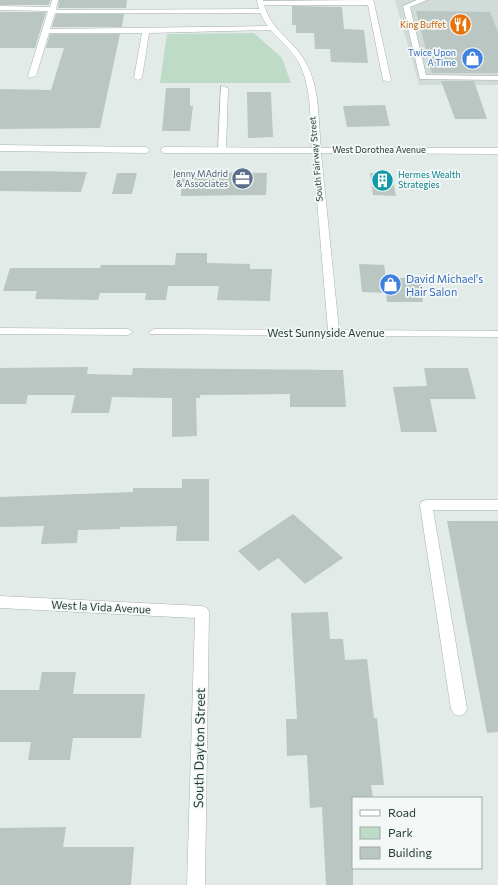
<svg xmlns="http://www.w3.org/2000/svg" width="498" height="885" viewBox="0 0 498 885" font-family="Commissioner,sans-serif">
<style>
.built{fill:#d1dbd7}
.green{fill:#bedbc7}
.building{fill:#b9c6c1}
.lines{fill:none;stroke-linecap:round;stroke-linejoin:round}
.lane-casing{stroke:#a6b3af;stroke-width:1}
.street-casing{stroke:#a6b3af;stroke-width:1}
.lane{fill:#fff;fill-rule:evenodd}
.street{fill:#fff;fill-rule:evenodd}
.labels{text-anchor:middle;stroke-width:3.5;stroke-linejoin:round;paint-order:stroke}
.far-food-label{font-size:9px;fill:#c56008;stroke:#f3f8f6;text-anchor:end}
.far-shop-label{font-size:9px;fill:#366cbe;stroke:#f3f8f6;text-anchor:end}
.far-street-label{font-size:9px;fill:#243b36;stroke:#f3f8f6}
.far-service-label{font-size:9px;fill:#4e5e75;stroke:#f3f8f6;text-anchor:end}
.far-culture-label{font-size:9px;fill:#0d838f;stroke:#f3f8f6;text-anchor:start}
.shop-label{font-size:11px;fill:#366cbe;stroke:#f3f8f6;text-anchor:start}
.street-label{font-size:11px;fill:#243b36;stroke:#f3f8f6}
.near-street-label{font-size:13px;fill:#243b36;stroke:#f3f8f6}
</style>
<rect width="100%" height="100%" fill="#e3ebe8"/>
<path class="built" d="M395 0H498V85H419Z"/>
<path class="green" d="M254 33 282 58 291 83H160L167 34Z"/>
<path class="building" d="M0 0H50L49 5H0Z
M59 0H127L126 8H58Z
M292 6 342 7 344 29 364 30 368 63 331 62 330 49H315L314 33H296V25H292Z
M416 11 490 12 498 32V73H432Z
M0 12H46L35 48H0Z
M56 14H124L122 27H52Z
M50 34H120L100 128 0 129V89L51 90 64 48H46Z
M441 81H474L487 119H455Z
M166 88H190V106H193L190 131H162Z
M247 92H271L273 137 248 138Z
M385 105 390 126 347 127 343 106Z
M0 171H30L87 172 81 192 0 191Z
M182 172 267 173 266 195 181 196Z
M117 173H137L132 194H112Z
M370 173H391L396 196 373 195Z
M176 253H207V263L250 264V269H272L270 301 217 300 219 286H168L166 300H145L146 293H100L98 300 35 299 37 291H3L10 268H100L101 265H175Z
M359 264 384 265 386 278H420L423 302H387L386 293 362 292Z
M88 367 87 374 132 375 133 368 343 370 346 407H290V394L200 395V398H196L197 436 172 437V398L112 397 109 413H71L75 395H28L26 404H0V368Z
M424 368H468L476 399H430L437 432H401L393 387 427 386Z
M182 479H209V541H176L177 526 120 527V529L78 530 77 543 41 544 44 526 0 527V497L133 492V488H182Z
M293 514 343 558 305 584 278 558 259 571 238 551Z
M447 521H498V732L487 733Z
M328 612 330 639H343L345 660 367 659 374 718H377L384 785H371L373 798H353V885H326L322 807 310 808 307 755 287 756 286 719H297L291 613Z
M42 672H76L73 694H145L141 738H73L70 760H28L31 742H0V690H39Z
M66 827 63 847H134L131 885H0V828Z"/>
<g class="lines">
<defs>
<path id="lane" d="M52 0H58L56 9 58 10 261 9 264 11 261 13H55L50 29 270 26 274 28 270 30 149 33 142 78 138 80 134 78 142 33H49L36 76 29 78 28 76 48 11 0 10V6L50 7Z
M367 0H373L374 3 391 80 390 82 383 80 368 5H260L257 3 260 1Z
M417 0H427L410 7 426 75 498 76V80L420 79 403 6Z
M221 86 228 88 226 150 222 153 218 150Z
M426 500H498V510H433L467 709 464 714 459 716 454 714 451 709 420 505 421 502Z"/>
<path id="street" d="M257 0H263C269 31 293 38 306 63 320 88 318 120 321 148H498V154L321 153 339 330 498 331V337L150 334 149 332 154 329 328 330 313 153H164L160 150 164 147 312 148C310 120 312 88 299 63 285 38 262 32 257 0Z
M0 145 146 147 150 150 146 153 0 151Z
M0 328 128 329 133 332 128 335 0 334Z
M0 596 202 606 207 608 209 612 205 885H187L195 618 0 608Z"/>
</defs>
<use href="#lane" class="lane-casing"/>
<use href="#street" class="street-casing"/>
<use href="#lane" class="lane"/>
<use href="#street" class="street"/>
</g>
<defs>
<symbol id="restaurant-disc" viewBox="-11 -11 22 22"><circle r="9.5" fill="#e8710a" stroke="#f3f8f6"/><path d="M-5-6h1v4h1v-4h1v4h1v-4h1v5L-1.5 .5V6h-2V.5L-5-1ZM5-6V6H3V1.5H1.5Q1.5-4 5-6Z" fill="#fff"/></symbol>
<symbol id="shop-disc" viewBox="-11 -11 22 22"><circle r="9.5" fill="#3f7fe0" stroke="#f3f8f6"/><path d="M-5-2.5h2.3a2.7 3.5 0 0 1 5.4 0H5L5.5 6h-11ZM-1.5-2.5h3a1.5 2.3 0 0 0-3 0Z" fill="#fff"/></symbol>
<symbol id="office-disc" viewBox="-11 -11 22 22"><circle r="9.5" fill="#5c6f8a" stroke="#f3f8f6"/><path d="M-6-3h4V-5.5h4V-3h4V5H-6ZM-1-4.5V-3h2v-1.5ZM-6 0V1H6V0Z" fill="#fff"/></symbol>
<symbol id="building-disc" viewBox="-11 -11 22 22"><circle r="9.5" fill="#0f9aa8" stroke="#f3f8f6"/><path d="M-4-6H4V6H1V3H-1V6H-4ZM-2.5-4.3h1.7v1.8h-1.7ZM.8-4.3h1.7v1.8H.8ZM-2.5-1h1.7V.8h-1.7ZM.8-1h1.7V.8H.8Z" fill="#fff"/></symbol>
</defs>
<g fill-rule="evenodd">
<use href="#restaurant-disc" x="448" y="12" width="25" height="25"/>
<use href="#shop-disc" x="460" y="46" width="25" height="25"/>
<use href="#office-disc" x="230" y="166" width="25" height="25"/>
<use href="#building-disc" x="370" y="168" width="25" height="25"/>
<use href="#shop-disc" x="378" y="272" width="25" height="25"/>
</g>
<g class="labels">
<g class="far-food-label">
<text x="446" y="28">King Buffet</text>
</g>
<g class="far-shop-label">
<text x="456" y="56">Twice Upon<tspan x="456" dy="10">A Time</tspan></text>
</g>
<g class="far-street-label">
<text x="379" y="153">West Dorothea Avenue</text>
<text transform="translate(316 159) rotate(-95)" y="3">South Fairway Street</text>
</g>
<g class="far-service-label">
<text x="228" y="177">Jenny MAdrid<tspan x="228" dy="10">&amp; Associates</tspan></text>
</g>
<g class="far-culture-label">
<text x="398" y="178">Hermes Wealth<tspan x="398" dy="10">Strategies</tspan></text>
</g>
<g class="shop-label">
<text x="406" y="283">David Michael's<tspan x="406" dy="13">Hair Salon</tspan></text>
</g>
<g class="street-label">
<text x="326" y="337">West Sunnyside Avenue</text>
<text transform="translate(101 607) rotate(3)" y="4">West la Vida Avenue</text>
</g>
<g class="near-street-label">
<text transform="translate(199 748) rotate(-89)" y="5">South Dayton Street</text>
</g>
</g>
<rect x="352" y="797" width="130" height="72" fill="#f3f8f6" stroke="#a0aca9"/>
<rect x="360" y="810" width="20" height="6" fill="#ffffff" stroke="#a0aca9"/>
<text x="388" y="817" font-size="12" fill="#243b36">Road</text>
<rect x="360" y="827" width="20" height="12" fill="#bedbc7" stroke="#a0aca9"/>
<text x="388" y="837" font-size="12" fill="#243b36">Park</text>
<rect x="360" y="847" width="20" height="12" fill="#b9c6c1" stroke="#a0aca9"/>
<text x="388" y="857" font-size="12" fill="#243b36">Building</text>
</svg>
